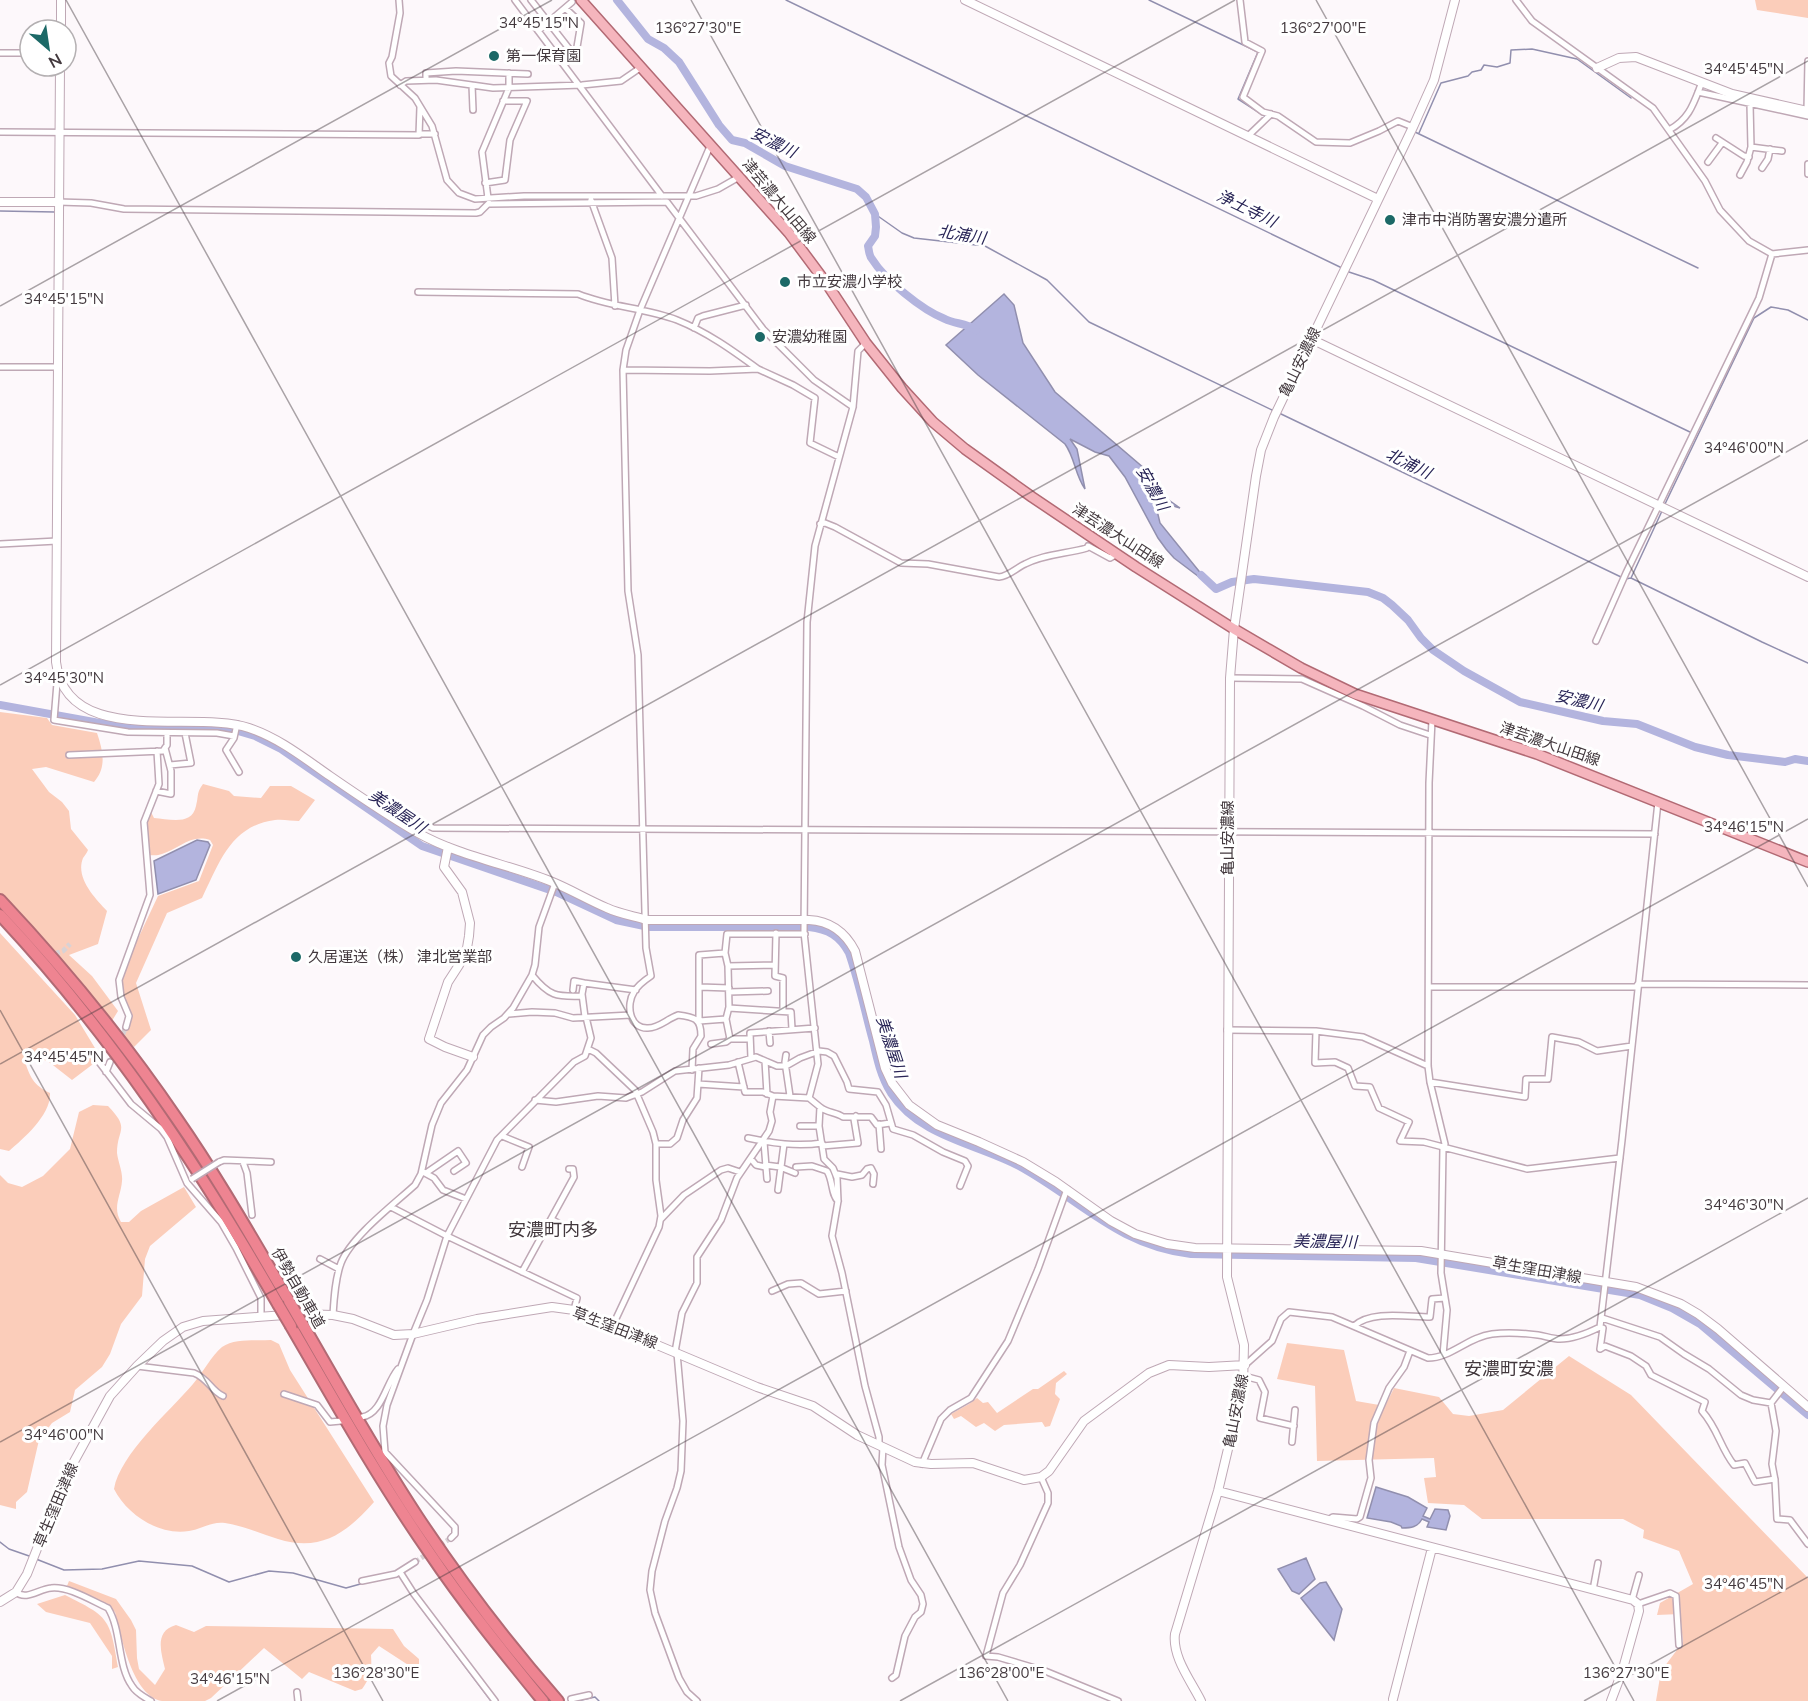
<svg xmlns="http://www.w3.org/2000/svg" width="1808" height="1701" viewBox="0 0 1808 1701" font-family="Mulish,'Noto Sans JP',sans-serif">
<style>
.green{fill:#fbcdba}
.water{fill:#b3b4de;stroke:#918fae;stroke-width:1.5}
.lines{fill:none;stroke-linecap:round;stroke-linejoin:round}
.stream{stroke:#918fae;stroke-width:1.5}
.river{stroke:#b3b4de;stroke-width:8}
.street-tunnel{stroke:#d8d2d5;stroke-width:5;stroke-dasharray:5 2.5;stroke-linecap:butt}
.street-casing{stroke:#bfa8b5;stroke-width:8}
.secondary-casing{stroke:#bfa8b5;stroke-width:10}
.primary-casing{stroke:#b26a74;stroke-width:12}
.highway-casing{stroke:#b26a74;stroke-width:14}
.street{stroke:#fff;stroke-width:5}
.secondary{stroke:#fff;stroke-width:8}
.primary{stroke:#f5b5bd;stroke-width:9}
.highway{stroke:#ee8491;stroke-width:10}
.street-bridge-casing{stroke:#bfa8b5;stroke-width:8;stroke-linecap:butt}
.highway-bridge-casing{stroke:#b26a74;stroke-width:14;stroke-linecap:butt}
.street-bridge{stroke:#fff;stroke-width:5}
.highway-bridge{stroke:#ee8491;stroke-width:10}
.ticks{fill:none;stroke:#43393e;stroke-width:1.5;stroke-opacity:0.45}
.poi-dot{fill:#1c6967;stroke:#fff;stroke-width:2}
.labels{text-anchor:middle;stroke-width:6;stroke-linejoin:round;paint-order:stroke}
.poi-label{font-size:15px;fill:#43393e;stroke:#fff;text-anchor:start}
.street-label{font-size:15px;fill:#43393e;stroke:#fff}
.water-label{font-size:16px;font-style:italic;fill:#282456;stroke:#fff}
.quarter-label{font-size:18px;fill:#43393e;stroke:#fff}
.ticks-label{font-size:15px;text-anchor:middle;fill:#43393e;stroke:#fff;stroke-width:6;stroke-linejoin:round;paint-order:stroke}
</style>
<rect width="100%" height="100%" fill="#fdf8fb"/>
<path class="green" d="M1755 0H1808V18L1757 10Z
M0 712 47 718 52 725 97 733C103 751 107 767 94 782L46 767 32 769 49 792 62 802 69 811 71 829 88 850C87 853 85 855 83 858 75 878 95 898 107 911L98 944 69 955 92 976 118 1011 110 1024 61 960 0 893Z
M203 784 229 791 234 796 261 798 270 786H291L315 800 299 821C292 821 283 819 275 820 230 826 219 864 202 898L167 913 136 983 151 1030 134 1047 121 1033 129 1019 119 989V979L158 896 199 881 213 845 210 840C190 834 179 849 162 854 157 856 152 855 147 855L143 825 151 812 154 818C169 819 192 826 196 806 199 795 196 794 203 784Z
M0 933 75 1015 101 1058 72 1080 49 1062 29 1054 24 1059C30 1077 33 1085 50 1093 51 1115 24 1138 9 1151L0 1149Z
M93 1105 108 1106C131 1130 117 1128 117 1153 118 1162 123 1172 122 1181 121 1196 112 1207 121 1222H129L141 1211 184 1187 196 1207 150 1246 145 1259 142 1296 121 1324 110 1354 102 1367 75 1390 70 1412 52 1423 39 1440 27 1492 16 1502V1509L0 1505V1175L8 1183 22 1187 43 1176 70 1149 79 1112Z
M271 1340 279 1344 290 1370 374 1502C346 1534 320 1552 278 1539 260 1533 243 1526 225 1523 212 1521 202 1529 189 1531 160 1536 127 1515 114 1489 120 1454 170 1411 193 1384 202 1374 212 1355 222 1347 235 1338 256 1341 271 1340Z
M1287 1343 1344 1350 1356 1401 1385 1406 1394 1388 1439 1397 1453 1414 1469 1416 1503 1410 1569 1356 1631 1395 1808 1578V1701H1656L1661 1671 1683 1642 1680 1614 1657 1615 1660 1603 1693 1584 1679 1551 1643 1538 1644 1530 1623 1519H1482L1464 1505 1428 1503 1424 1478 1436 1477 1434 1458 1317 1461 1315 1386 1277 1379Z
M1064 1371 1067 1374 1056 1383 1055 1394 1060 1399 1050 1426 1045 1427 1042 1422 1004 1425 995 1431 984 1423 976 1427 961 1416 954 1419 951 1414 969 1404 977 1398 983 1403 988 1402 997 1413 1033 1389H1038Z
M69 1581 116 1599 131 1620 136 1630 137 1658 139 1669 155 1685 165 1669C161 1652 154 1631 176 1625L194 1632 206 1626 393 1629 404 1646 419 1659V1672L379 1646 371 1655C372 1669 371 1677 362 1689L355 1691 309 1672 302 1679 264 1648 211 1698 205 1701C191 1701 175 1701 162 1701 133 1697 121 1636 115 1612L67 1586Z
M65 1595C109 1617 110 1618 118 1667L112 1669V1656L90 1623 46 1612 37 1604Z"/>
<path class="water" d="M1004 294 1014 305 1023 343 1055 392 1145 469 1156 491 1180 508 1170 505 1156 497 1155 502 1160 523 1211 586 1174 558 1166 549 1158 538 1125 477 1109 456 1095 452 1070 439 1077 449 1085 489C1075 475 1075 458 1065 444L978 375 946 345Z
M197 840 208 842 210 845 196 880 158 894 154 861Z
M1376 1487 1408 1497 1427 1508 1423 1516 1430 1519 1435 1509 1448 1510 1450 1516 1446 1530 1427 1527 1429 1522 1422 1519C1418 1527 1411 1528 1402 1528L1401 1526 1391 1522 1367 1518Z
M1306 1558 1315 1579 1299 1594 1292 1591 1278 1569Z
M1326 1582 1342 1609 1334 1640 1301 1598 1320 1583Z"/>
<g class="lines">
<path class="stream" d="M786 0 1342 268
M1149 0 1258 52 1238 99 1266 117
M1415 132 1698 268
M1419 133 1441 83 1468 76 1472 72 1481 70 1484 65 1497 67 1510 63 1511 50 1532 49 1577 59 1631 98
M0 211 55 212
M875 214 902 233 914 238 985 246 1047 280 1089 322 1274 411
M1349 272 1373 280 1692 433
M1279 413 1621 577
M1665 504 1754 318 1771 307 1788 310 1808 320
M1631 578 1662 511
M1625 579 1631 578 1762 642 1808 663
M0 1542 9 1549 32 1557
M36 1559 64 1570 102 1569 139 1561 192 1566 229 1582 269 1571 293 1573 346 1588 364 1583
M374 1581 399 1576
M418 1604 491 1701
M577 1701 595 1697 599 1701"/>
<path class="river" d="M617 0 648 39 664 48 679 62 719 125 732 140 745 143 785 166 857 189 866 197 875 214 876 227 875 236 868 246C869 250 869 256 872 259 885 280 922 310 945 319 955 324 966 323 976 330
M1201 575 1216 589 1232 582 1254 579 1368 592 1383 598 1392 605 1408 620 1421 638 1433 650 1464 671 1520 702 1603 721 1637 724 1695 747 1728 755 1785 762 1795 759 1808 761
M0 705 127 728 208 727 238 731 255 736 281 749 422 846 556 892 616 920 649 927H809C828 929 840 936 849 953 859 982 865 1012 873 1041 877 1059 881 1077 891 1093 920 1137 975 1143 1019 1166 1081 1200 1117 1245 1191 1254L1416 1258 1640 1295 1672 1308 1700 1324 1808 1415"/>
<path class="street-tunnel" d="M48 956 63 951 70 944
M110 1062 126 1027
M415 1562 451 1538"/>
<defs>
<path id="street" d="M399 0 400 13 392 57 389 63 391 76 415 98 432 126 447 180 459 193 475 199 524 196H696L718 189 739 177
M515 0 662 196
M531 0 574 55
M1240 0 1245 42 1262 51 1243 97 1263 112 1278 116 1316 142 1350 143 1379 131 1398 121 1413 127
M1516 0 1532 21 1653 108 1705 181 1720 210 1749 241 1772 254 1808 250
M538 31 572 2
M0 53H30
M564 65 576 53 581 23 565 8
M426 80V73L456 71 528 74
M400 85 406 81 436 80 493 88 582 85 621 81 640 68
M472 85 473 110
M1698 92 1808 116
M1807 110 1808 61
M1669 130C1690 119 1694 102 1702 82
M0 132 419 135 420 107
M419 134H435
M1248 136 1271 114
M1716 138 1744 156 1749 157
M1751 147 1782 151
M1708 162 1722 143
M1808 164V174
M1762 168 1768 159 1770 149
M1740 175 1747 162 1751 147 1750 104
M485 183 505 180 510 140 527 101H503
M488 198 482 152 509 88V73
M591 200 612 258 615 306
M58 202 91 203 124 209 476 213 480 212 489 203
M489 204 667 202 763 329 814 380 853 407
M418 292 578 294C610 307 645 308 677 320 707 332 732 350 758 369
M694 328 698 318 703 316 746 305
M866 343 858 351 853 407 815 546 807 622 804 932 818 1064 809 1098 820 1107 819 1126 824 1159 833 1168 837 1178 838 1201 832 1236 842 1273 865 1386 879 1437V1445
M0 367H59
M623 370 710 371 758 369 793 385 815 398 810 443 839 457
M820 524 825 523 835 527 901 563 928 564 999 577C1009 576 1016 568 1025 564 1044 554 1066 554 1087 548L1088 546 1110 558 1117 554
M0 544 57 541
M1596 641 1626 573 1759 298 1772 254
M59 676 57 683 54 720 128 732 217 733 234 736
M1230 678 1302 679 1363 706 1400 725 1430 735
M1432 720 1429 783 1428 1066 1430 1082 1445 1144 1443 1148 1441 1273 1447 1310 1443 1355
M237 724 234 738 226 750 239 772
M69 755 163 751 167 745V733
M170 765 191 763 185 733
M156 791 171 794V771L165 748
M418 821 433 828 1655 834
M776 933 775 976 783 978V1011
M725 953 699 955V1021L726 1019
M728 966 775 965
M532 975C549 996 556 997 582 996
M700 987 729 988
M1429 987H1636L1638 984 1808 985
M573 990 574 981 584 983
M729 992 768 991
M729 1008 791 1012 792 1029
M509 1014 532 1012 555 1013 573 1018 631 1015
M585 1017 582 994 584 983 636 990
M126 1027 129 1016 121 997 119 980 150 895 144 822 159 784 157 751
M1227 1030 1316 1031 1363 1037 1428 1066
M769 1031 770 1043
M1316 1031 1315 1063 1335 1062 1348 1068 1355 1086 1370 1087 1379 1108 1409 1122 1400 1141 1424 1142 1527 1169 1620 1158
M750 1039H730L726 1019 729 1007 728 966 725 953 727 934H805
M711 1044 726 1042 730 1039
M588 1049 596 1053 635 1090 653 1132 656 1144V1180L661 1216 659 1227 613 1325
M786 1055 785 1062 790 1096
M751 1058 750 1033 815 1028
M765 1061 767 1094
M99 1062 131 1104 161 1129 167 1137 187 1183 221 1222 236 1248 261 1298V1317
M738 1062 745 1092H763L773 1096 809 1098
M692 1070 693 1049 701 1036C701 1018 694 1017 678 1015 667 1019 659 1028 648 1028 629 1029 626 1004 634 992 638 985 645 980 651 976L646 948 638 655 628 591 623 370 626 350 640 310 711 144
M106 1072 110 1062
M1430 1082 1525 1097 1526 1079H1548L1552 1037 1579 1042 1597 1051 1632 1046
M698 1084 744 1087
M535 1100 556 1102 598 1096 626 1098 642 1092 675 1071 729 1065 756 1057 777 1066H786L800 1058 819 1051 827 1052 834 1056 847 1082 849 1089 878 1092 886 1105 893 1129 913 1135 943 1152 965 1161 968 1166 960 1186
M820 1107C827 1113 836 1112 843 1117H871L877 1125 890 1123
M879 1124 881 1149
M800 1126H819
M502 1136 529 1147 522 1167
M748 1138C772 1143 797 1147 822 1143
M764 1142 767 1179
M656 1144H670L677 1138 683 1120 697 1098 699 1068
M822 1146 858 1143 854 1119 856 1116
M751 1159 756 1165 765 1167
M219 1162 224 1160 271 1162
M243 1162 247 1173 252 1215
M765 1165 780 1167 795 1173
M796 1167 812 1166 827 1171C833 1180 831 1195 838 1201
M423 1172 434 1178 443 1190 466 1199
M426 1173 458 1151 466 1163 454 1171
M837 1174 852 1177 862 1175 867 1169 871 1168 874 1174 873 1184
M778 1190 784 1144
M391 1207 447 1236 577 1298 574 1310
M551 1219 563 1226
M661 1219 684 1195 721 1170 728 1168 740 1172
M320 1259 339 1269
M522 1272 574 1177 573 1169H569
M772 1291 788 1284 801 1283 819 1294 846 1291
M333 1315C334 1299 335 1279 341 1263 351 1237 393 1205 415 1185L421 1174 432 1125 441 1103 467 1070 483 1035 491 1027 504 1018 513 1008 532 975 535 965 539 927 555 883
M1602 1318 1660 1337 1684 1354 1709 1369 1741 1395 1753 1400 1771 1403
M1354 1326C1371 1310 1408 1317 1430 1317L1432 1299 1445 1298
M1600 1327 1603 1328 1600 1349 1605 1346 1631 1356 1646 1366 1651 1375 1705 1402 1702 1411C1718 1429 1720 1447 1734 1465L1745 1463 1755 1482 1775 1479
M675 1352 682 1313 697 1283V1257L721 1220 737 1178 769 1131 772 1121 770 1112 773 1096
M677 1353 683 1421 681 1471 677 1488 665 1521 652 1571 650 1590 655 1613 679 1678 687 1692 697 1701
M1245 1365 1272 1341 1281 1319 1289 1312 1332 1317 1428 1358C1451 1358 1468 1337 1492 1334 1506 1332 1523 1333 1538 1335 1545 1336 1553 1339 1560 1339 1574 1339 1588 1333 1600 1327L1622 1140 1658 802
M137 1366 194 1373C209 1379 211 1391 223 1396
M1244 1376 1259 1380 1265 1392 1260 1418 1294 1426
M1784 1386 1771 1403 1776 1431 1772 1464 1775 1480 1777 1519 1790 1520 1808 1544
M284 1394 317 1405 330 1422 341 1421
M362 1417C382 1414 386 1383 398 1369
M1292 1442 1295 1410
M883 1447 882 1465 899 1547 911 1580 921 1595 923 1604 921 1612 915 1617 905 1636 896 1675 892 1678
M922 1464 941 1419 950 1410 971 1398 1008 1341 1038 1269 1067 1189
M1041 1477 1048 1493V1503L1020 1565 1003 1593 986 1656 998 1657 1045 1671 1118 1701
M1328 1520 1333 1517 1357 1519 1360 1517 1371 1478 1369 1460 1374 1423 1389 1388 1404 1367 1410 1351
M451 1538 455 1534V1527L385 1452 383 1426 387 1405 413 1334 427 1300 447 1236 497 1140 574 1062 585 1056 591 1038 586 1017
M400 1572 414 1594 495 1701
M362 1581 396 1574 415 1562
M1593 1590 1598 1563
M16 1592C26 1601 39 1589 51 1588 69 1586 92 1601 108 1608 122 1631 117 1665 132 1686 136 1693 144 1697 151 1701
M1632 1600 1639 1575
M1638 1604 1670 1593 1676 1596 1679 1645
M297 1692 298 1701
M571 1699 589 1695"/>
<path id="secondary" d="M965 0 1378 199
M61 30V0
M60 66 56 662C66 749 195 709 249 728 279 738 304 758 330 776 359 796 388 816 418 833 459 856 507 864 550 881 570 889 588 900 607 908 620 914 634 916 647 920H809C830 921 845 932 855 951L885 1068 892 1083 909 1105 937 1125 979 1142 1023 1162 1056 1182 1111 1221 1135 1234 1167 1244 1195 1248 1421 1251 1636 1287 1681 1304 1698 1314 1718 1329 1808 1407
M1597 68 1619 58 1636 57 1732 94 1808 111
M0 202H58
M1311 339 1808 577
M448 847 444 867 462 892 470 923 469 936 467 948 459 965 448 982 429 1039 445 1047 473 1057
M1218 1491 1633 1600 1638 1604 1639 1611 1622 1672 1611 1701
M0 1602 16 1592 27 1574 65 1478 110 1396 137 1366 163 1341 183 1327 203 1321 299 1314 333 1315 353 1319 394 1335 413 1334 477 1319 552 1307 574 1310 757 1387 813 1406 857 1435 915 1462 931 1464 973 1463 1024 1480 1041 1477 1049 1471 1084 1421 1149 1373 1169 1365 1209 1367 1245 1365
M1393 1699 1432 1548
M1201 1701C1191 1681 1172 1657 1175 1634L1218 1491 1243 1386 1244 1345 1227 1277 1230 678 1234 629 1256 476 1261 450 1274 417 1413 127 1434 80 1455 0"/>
<path id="primary" d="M581 0 789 233 827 284 866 343 902 388 933 422 965 449 1032 497 1136 567 1234 629 1301 668 1355 694 1537 754 1808 862"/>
<path id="highway" d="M0 900C64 968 124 1041 177 1119 218 1178 253 1240 289 1301
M0 915C110 1032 198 1165 278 1304
M303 1325C340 1389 376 1454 417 1516 460 1581 507 1643 558 1701
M291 1326C335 1402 379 1480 429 1552 464 1604 504 1653 543 1701"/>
</defs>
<use href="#street" class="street-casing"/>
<use href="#secondary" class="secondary-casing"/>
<use href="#primary" class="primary-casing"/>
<use href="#highway" class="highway-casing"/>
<use href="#street" class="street"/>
<use href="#secondary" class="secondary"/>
<use href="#primary" class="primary"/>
<use href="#highway" class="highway"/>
<defs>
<path id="street-bridge" d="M192 1179 219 1162"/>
<path id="highway-bridge" d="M289 1301 303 1325
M278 1304 291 1326"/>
</defs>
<use href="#street-bridge" class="street-bridge-casing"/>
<use href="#highway-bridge" class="highway-bridge-casing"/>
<use href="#street-bridge" class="street-bridge"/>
<use href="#highway-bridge" class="highway-bridge"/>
</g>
<path class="ticks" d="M66 0 1008 1701M691 0 1634 1701M1316 0 1808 887M0 306 552 0M0 685 1235 0M0 1010 383 1701M0 1064 1808 61M0 1442 1808 440M217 1701 1808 819M900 1701 1808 1198M1584 1701 1808 1577"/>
<g class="poi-dot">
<circle cx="494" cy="56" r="6"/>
<circle cx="1390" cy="220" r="6"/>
<circle cx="785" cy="282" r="6"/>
<circle cx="760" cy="337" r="6"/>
<circle cx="296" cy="957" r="6"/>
</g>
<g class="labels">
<g class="poi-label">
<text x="506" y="61">第一保育園</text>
<text x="1402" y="225">津市中消防署安濃分遣所</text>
<text x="797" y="287">市立安濃小学校</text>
<text x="772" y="342">安濃幼稚園</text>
<text x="308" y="962">久居運送（株） 津北営業部</text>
</g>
<g class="street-label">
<text transform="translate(779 201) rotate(50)" y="5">津芸濃大山田線</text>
<text transform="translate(1300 362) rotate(-64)" y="5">亀山安濃線</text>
<text transform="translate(1118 536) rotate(33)" y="5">津芸濃大山田線</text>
<text transform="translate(1550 744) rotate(19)" y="5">津芸濃大山田線</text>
<text transform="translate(1228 838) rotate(-90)" y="5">亀山安濃線</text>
<text transform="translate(1537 1270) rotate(10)" y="5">草生窪田津線</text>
<text transform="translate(298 1288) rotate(60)" y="5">伊勢自動車道</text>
<text transform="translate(615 1328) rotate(21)" y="5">草生窪田津線</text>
<text transform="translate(1236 1411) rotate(-79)" y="5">亀山安濃線</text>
<text transform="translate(56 1505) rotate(-67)" y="5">草生窪田津線</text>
</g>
<g class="water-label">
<text transform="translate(774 142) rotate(26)" y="6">安濃川</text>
<text transform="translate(1247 208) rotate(26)" y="6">浄土寺川</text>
<text transform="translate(962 234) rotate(9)" y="6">北浦川</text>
<text transform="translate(1409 463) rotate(26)" y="6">北浦川</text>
<text transform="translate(1153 488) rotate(61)" y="6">安濃川</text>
<text transform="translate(1579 700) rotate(13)" y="6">安濃川</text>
<text transform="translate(398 811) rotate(34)" y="6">美濃屋川</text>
<text transform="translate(892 1047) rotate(72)" y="6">美濃屋川</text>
<text transform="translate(1325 1241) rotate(1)" y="6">美濃屋川</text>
</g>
<g class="quarter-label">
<text x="553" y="1236">安濃町内多</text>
<text x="1509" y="1375">安濃町安濃</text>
</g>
</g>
<g class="ticks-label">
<text x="539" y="28">34°45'15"N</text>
<text x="698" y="33">136°27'30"E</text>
<text x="1323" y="33">136°27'00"E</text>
<text x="1744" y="74">34°45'45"N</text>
<text x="64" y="304">34°45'15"N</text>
<text x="1744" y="453">34°46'00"N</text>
<text x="64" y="683">34°45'30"N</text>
<text x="1744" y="832">34°46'15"N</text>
<text x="64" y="1062">34°45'45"N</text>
<text x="1744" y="1210">34°46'30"N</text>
<text x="64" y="1440">34°46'00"N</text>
<text x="1744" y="1589">34°46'45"N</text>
<text x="376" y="1678">136°28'30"E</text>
<text x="1001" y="1678">136°28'00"E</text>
<text x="1626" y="1678">136°27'30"E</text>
<text x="230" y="1684">34°46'15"N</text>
</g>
<g transform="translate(48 48) rotate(151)"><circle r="28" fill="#ffffff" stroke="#b4b0b2" stroke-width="1.5"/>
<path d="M0-4.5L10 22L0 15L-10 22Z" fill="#1c6967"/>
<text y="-9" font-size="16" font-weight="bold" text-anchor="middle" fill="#43393e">N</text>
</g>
</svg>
